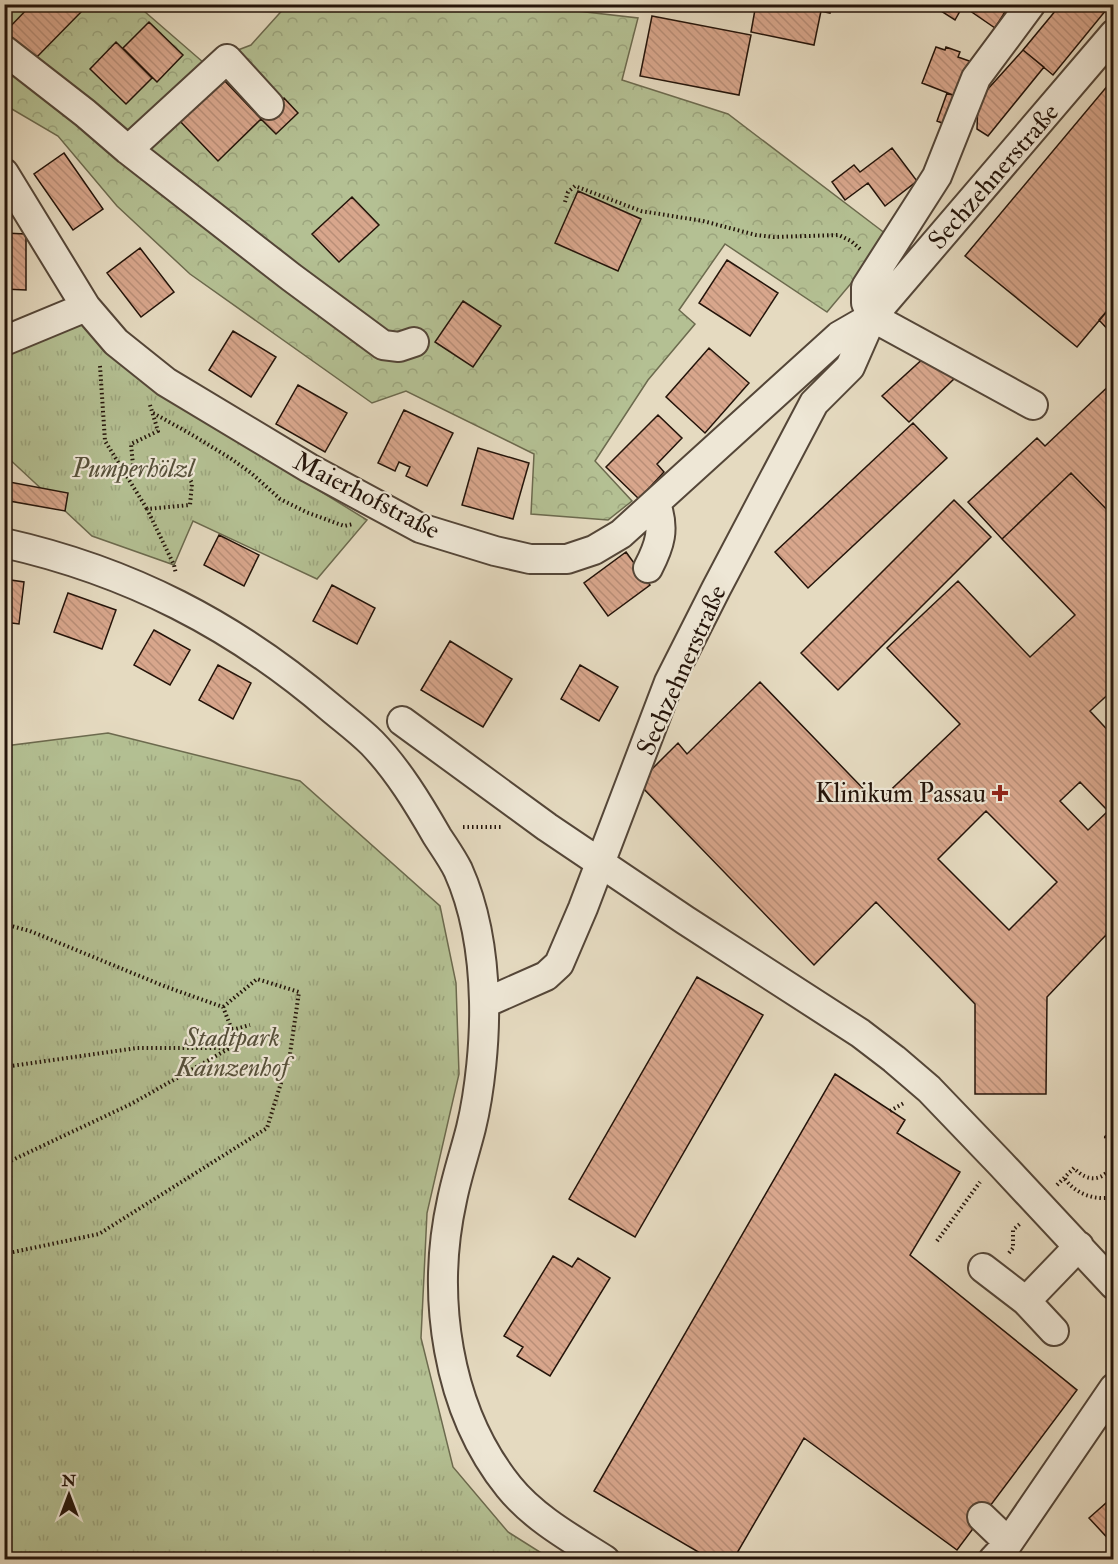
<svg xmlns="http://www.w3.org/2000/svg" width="1118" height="1564" viewBox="0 0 1118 1564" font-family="'IM FELL Double Pica',serif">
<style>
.forest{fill:url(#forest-crowns);stroke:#6c6a4e;stroke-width:1.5}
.park{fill:url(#park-tufts);stroke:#6c6a4e;stroke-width:1.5}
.building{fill:url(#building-back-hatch);stroke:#24140a;stroke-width:1.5;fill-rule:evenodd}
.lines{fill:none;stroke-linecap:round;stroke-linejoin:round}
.minor-casing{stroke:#544638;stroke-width:32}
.path{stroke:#24140a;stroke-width:4;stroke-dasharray:1.5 3;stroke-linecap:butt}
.minor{stroke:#eee7d6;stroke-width:28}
.poi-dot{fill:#8f2418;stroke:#eee7d6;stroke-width:2}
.labels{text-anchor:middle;stroke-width:4.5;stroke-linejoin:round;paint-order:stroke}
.street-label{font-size:26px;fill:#24140a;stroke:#eee7d6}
.park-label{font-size:26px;font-style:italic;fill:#56503a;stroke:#eee7d6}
.poi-label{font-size:26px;fill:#24140a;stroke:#eee7d6;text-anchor:end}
</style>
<defs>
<pattern id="forest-crowns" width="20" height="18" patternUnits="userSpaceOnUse" patternTransform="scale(1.5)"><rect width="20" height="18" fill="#b4c093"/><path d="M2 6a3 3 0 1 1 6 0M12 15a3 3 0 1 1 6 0" fill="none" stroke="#9ba47d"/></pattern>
<pattern id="park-tufts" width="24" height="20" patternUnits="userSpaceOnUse" patternTransform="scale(1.5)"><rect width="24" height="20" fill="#b4c093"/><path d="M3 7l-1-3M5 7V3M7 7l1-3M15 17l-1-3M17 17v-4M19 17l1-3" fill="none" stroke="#9ba47d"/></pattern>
<pattern id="building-back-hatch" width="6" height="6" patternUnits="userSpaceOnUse" patternTransform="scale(1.5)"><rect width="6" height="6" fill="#d8a68c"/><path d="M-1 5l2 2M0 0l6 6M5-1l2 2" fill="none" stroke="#b98e77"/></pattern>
</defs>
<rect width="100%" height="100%" fill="#e5dac0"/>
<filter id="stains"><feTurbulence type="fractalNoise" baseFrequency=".00333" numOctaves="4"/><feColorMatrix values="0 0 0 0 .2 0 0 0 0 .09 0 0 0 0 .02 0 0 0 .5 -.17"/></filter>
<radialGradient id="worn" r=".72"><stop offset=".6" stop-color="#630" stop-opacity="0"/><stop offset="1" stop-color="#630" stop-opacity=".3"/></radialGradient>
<path class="forest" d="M540 4 542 7 638 18 622 80 728 114 890 237 827 312 725 244 679 310 695 324 648 380 595 461 632 501 608 520 531 514 534 454 406 391 372 403 190 274 117 206 58 136 5 105V5H137L204 63 251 45 287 5Z"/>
<path class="park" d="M84 319 159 392 367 520 317 579 193 521 174 565 92 536 5 455V392L11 353Z
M108 733 300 781 440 906 456 983 459 1074 427 1213 421 1338 453 1467 508 1532 551 1559H5V746Z"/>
<path class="building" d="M32 4H80L84 9 32 62 4 35V33Z
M756 4H787L821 11 814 45 751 32Z
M787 4H832L830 13Z
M930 4H964L955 20Z
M964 4H1010L995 28 963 6Z
M1061 4H1111L1053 75 1023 50Z
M652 16 751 35 739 95 640 76Z
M149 22 183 55 157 82 123 48Z
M116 42 152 78 126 104 90 69Z
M936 47 945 50 946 47 960 52 958 57 972 62 958 97 922 83Z
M1023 50 1044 67 988 136 977 129 978 100Z
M220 76 261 119 218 161 177 118Z
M1114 78V303L1077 347 965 256Z
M947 93 958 97 947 125 937 121Z
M284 98 298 113 276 134 261 119Z
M892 148 917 181 885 206 868 183 845 200 832 182 854 165 860 172Z
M64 153 103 209 73 230 34 174Z
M578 191 641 219 618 271 555 243Z
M352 197 379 225 339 262 312 234Z
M4 233 26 234V290L4 289Z
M140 248 174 292 141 317 107 273Z
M727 260 778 293 750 336 699 303Z
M463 301 501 326 473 367 435 342Z
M1114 303V336L1099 320Z
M233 331 276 357 251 397 209 370Z
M709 348 749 383 705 433 666 397Z
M926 356 957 376 909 422 882 396Z
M1114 381V517L1071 473 1002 539 968 502 1037 438 1045 446Z
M298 385 347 413 325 452 276 424Z
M404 410 453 433 427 486 406 476 410 467 399 462 395 471 378 463Z
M658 415 682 438 657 464 664 472 639 499 606 467Z
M913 423 947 458 808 588 775 552Z
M478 448 529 463 513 519 462 505Z
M1071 473 1114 517V689L1090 711 1114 737V942L1106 935 1047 997 1046 1094H975V1004L876 902 814 965 638 783 678 743 687 754 760 682 877 803 960 724 887 648 958 581 1030 657 1075 615 1002 539ZM1080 782 1108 811 1088 830 1060 801ZM986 811 1057 882 1009 930 938 859Z
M4 481 68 493 65 511 4 500Z
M954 500 991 537 838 690 801 653Z
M219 535 259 555 244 586 204 565Z
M626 552 650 585 608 616 584 583Z
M4 579 24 582 19 624 4 622Z
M332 585 375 608 357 644 313 621Z
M68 593 116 610 102 649 54 632Z
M154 630 190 650 170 685 134 665Z
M450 641 512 679 483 727 421 690Z
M218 665 251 683 233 719 199 700Z
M580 665 618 687 599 721 561 699Z
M697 977 763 1015 635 1237 569 1199Z
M835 1074 905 1120 897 1133 960 1172 910 1255 1077 1390 957 1550 804 1438 733 1560H712L594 1491Z
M553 1256 572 1267 578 1258 610 1278 550 1376 517 1356 523 1347 504 1336Z
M1114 1496V1545L1089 1518Z"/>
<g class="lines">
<defs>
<path id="minor" d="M4 50 85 113 128 150 291 277 383 345 399 347 414 342
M128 150 227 59 269 105
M4 173 86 307 116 342 166 382 309 468 420 528 495 551 530 559H567L594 550 621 534 839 336 872 317
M872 317 866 303V287L937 176 976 78 1031 4
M872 317 1033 405
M4 341 86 307
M4 543C129 571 234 625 331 708 344 719 359 730 372 743 398 770 418 803 437 836 444 847 452 858 458 870 476 910 483 958 484 1001 485 1040 480 1091 471 1128 465 1152 457 1175 452 1200 431 1295 446 1409 509 1487 534 1518 572 1539 605 1560
M648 568C660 545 665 529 656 504
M402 721 547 827 685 920 860 1033 894 1059 929 1089 1001 1164 1114 1285
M485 1003 546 976 559 964 583 908 669 682 716 589 814 403 850 367 872 317 1114 34
M983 1268 1026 1301 1079 1246
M1026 1301 1054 1331
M982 1517 1008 1542
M993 1560 1006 1546 1114 1388"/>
</defs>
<use href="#minor" class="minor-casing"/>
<path class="path" d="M565 202 568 192 575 186 641 211 703 221 756 235 774 237 839 235 851 241 860 249
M100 366 105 441 147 509
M150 405 158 431 131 444 133 465 183 467 192 483 190 505 147 509 174 565 176 574
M153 413 189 433 230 458 251 473 280 499 306 512 344 526 353 524
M463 827H501
M4 924 30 931 164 986 223 1007 232 1030 230 1048 131 1104 4 1164
M232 1030 250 1025
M4 1067 137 1048H229
M890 1111 904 1103
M1114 1131 1106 1137 1114 1147
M1065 1179C1076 1194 1095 1201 1114 1197
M1057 1185 1074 1168C1088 1183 1104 1182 1114 1162
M937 1241 980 1182
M1009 1253 1013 1248V1230L1021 1223
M4 1254 99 1234 267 1128 290 1054 299 992 257 979 223 1007"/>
<use href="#minor" class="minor"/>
</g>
<path class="poi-dot" d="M997 784h6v6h6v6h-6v6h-6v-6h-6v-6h6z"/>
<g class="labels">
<g class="street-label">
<text transform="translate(993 176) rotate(-49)" y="9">Sechzehnerstraße</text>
<text transform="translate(367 495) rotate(27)" y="9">Maierhofstraße</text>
<text transform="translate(681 670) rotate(-66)" y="9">Sechzehnerstraße</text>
</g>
<g class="park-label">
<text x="133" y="477">Pumperhölzl</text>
<text x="232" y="1046">Stadtpark<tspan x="232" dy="30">Kainzenhof</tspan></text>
</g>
<g class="poi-label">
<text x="986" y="802">Klinikum Passau</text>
</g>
</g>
<rect width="1118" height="1564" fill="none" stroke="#e5dac0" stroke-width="24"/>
<rect x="6" y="6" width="1106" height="1552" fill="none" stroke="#24140a" stroke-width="3"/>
<rect x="12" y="12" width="1094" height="1540" fill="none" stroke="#24140a" stroke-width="1.5"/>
<g transform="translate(69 1495)" stroke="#eee7d6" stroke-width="4.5" paint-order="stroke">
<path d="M0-4.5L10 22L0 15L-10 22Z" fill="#24140a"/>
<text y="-9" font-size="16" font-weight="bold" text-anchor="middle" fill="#24140a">N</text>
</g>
<rect width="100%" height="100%" filter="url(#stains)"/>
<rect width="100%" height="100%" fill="url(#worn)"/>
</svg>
